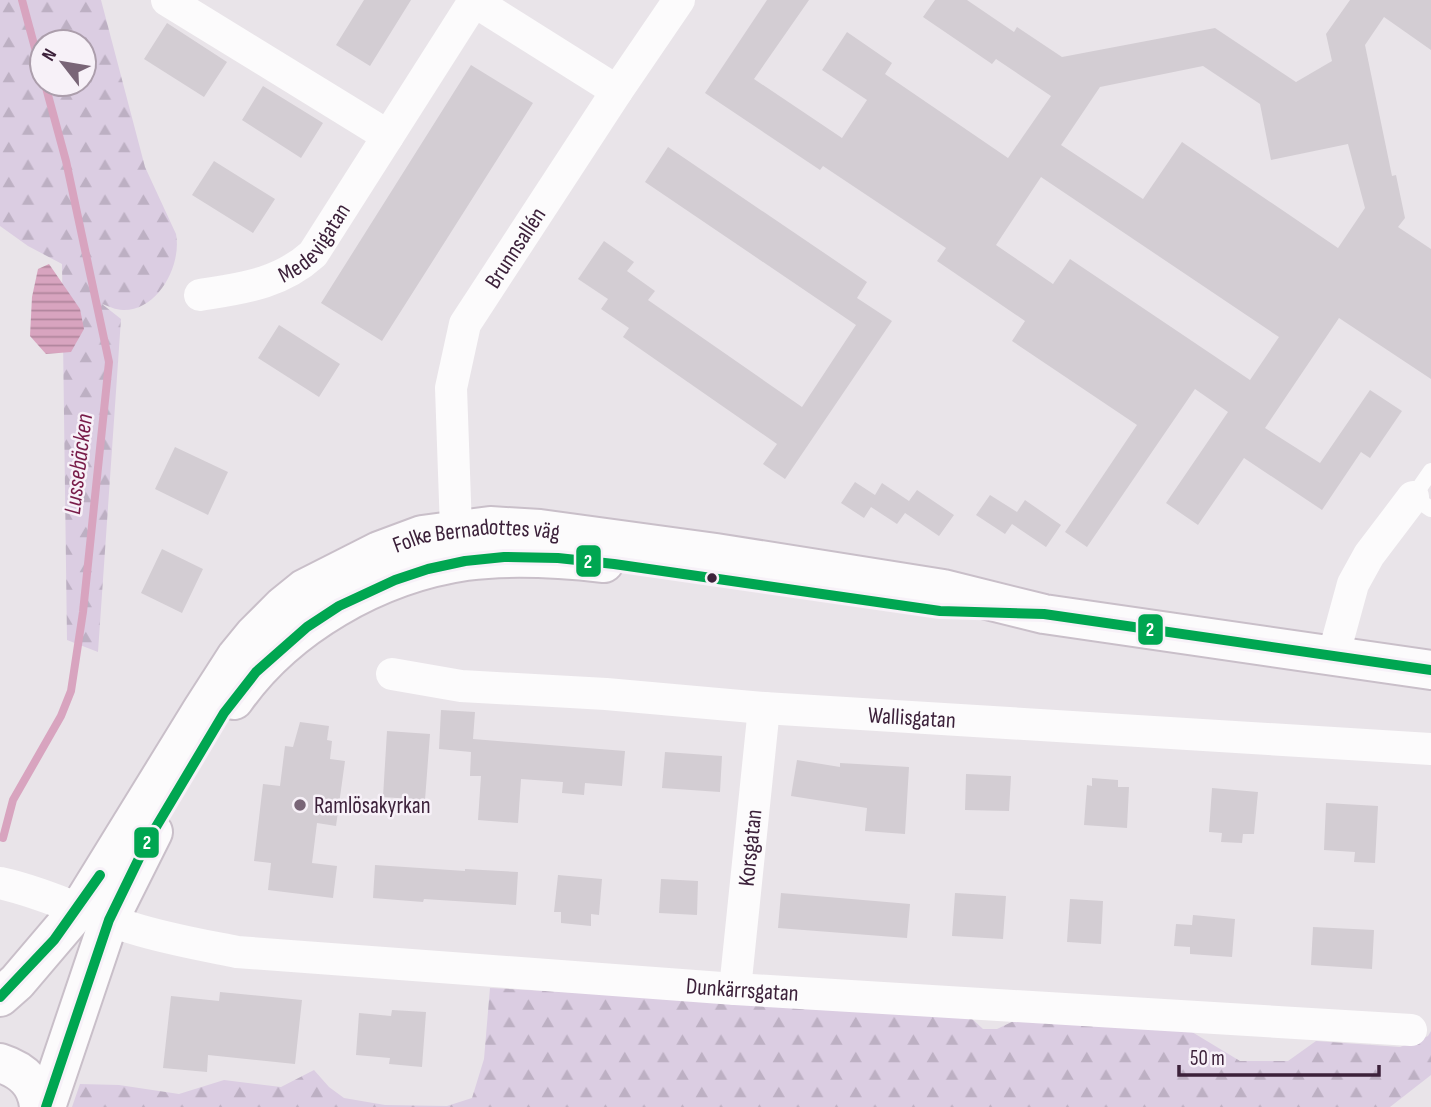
<svg xmlns="http://www.w3.org/2000/svg" width="1431" height="1107" viewBox="0 0 1431 1107" font-family="'Sofia Sans Condensed',sans-serif">
<style>
.forest{fill:url(#forest-firs);fill-rule:evenodd}
.water{fill:url(#water-rules)}
.lines{fill:none;stroke-linecap:round;stroke-linejoin:round}
.stream{stroke:#d8a4bf;stroke-width:8}
.building{fill:#d3cdd3;fill-rule:evenodd}
.secondary-casing{stroke:#c9bfc9;stroke-width:42}
.lane{stroke:#fcfbfc;stroke-width:16}
.street{stroke:#fcfbfc;stroke-width:32}
.secondary{stroke:#fcfbfc;stroke-width:38}
.bus-1-casing{stroke:#f7f1f8;stroke-width:16}
.bus-1{stroke:#00a651;stroke-width:10}
.bus-dot{fill:#3c213a;stroke:#f7f1f8;stroke-width:2.5}
.poi-dot{fill:#796577;stroke:#f7f1f8;stroke-width:2.5}
.labels{text-anchor:middle;stroke-width:5;stroke-linejoin:round;paint-order:stroke}
.street-label{font-size:23px;fill:#3c213a;stroke:#f7f1f8}
.poi-label{font-size:23px;fill:#3c213a;stroke:#f7f1f8;text-anchor:start}
.water-label{font-size:24px;font-style:italic;fill:#781c49;stroke:#f7f1f8}
.line-badge{stroke:#f7f1f8;stroke-width:2.5}
.badge-label{font-size:19px;text-anchor:middle;font-weight:bold;fill:#fff}
</style>
<defs>
<pattern id="forest-firs" width="22" height="20" patternUnits="userSpaceOnUse" patternTransform="scale(1.75)"><rect width="22" height="20" fill="#dbcde2"/><path d="M5 1l3.5 6h-7zM16 11l3.5 6h-7z" fill="#bdb0c3"/></pattern>
<pattern id="water-rules" width="6" height="5" patternUnits="userSpaceOnUse" patternTransform="scale(1.75)"><rect width="6" height="5" fill="#d8a4bf"/><path d="M0 2.5h6" fill="none" stroke="#b0859c"/></pattern>
</defs>
<rect width="100%" height="100%" fill="#e9e4e9"/>
<path class="forest" d="M0 0H101L145 167 176 234C182 265 158 311 123 310 116 310 108 306 102 304L121 319 98 652 67 640 62 264 28 246 0 226ZM42 42H84V84H42Z
M490 988 734 1001 970 1017 983 1029H997L1020 1018 1192 1032 1240 1061H1288L1316 1041 1400 1047 1428 1036 1431 1031V1075L1390 1107H72L80 1084 119 1085 179 1094 224 1080 281 1087 314 1070 329 1087 344 1098 385 1105 447 1106 472 1098 484 1059Z"/>
<path class="water" d="M49 264 80 309 84 329 71 352 46 354 30 336 32 297 38 269Z"/>
<g class="lines">
<path class="stream" d="M22 0 42 74
M3 838 13 800 61 716 71 691 83 612 109 362 66 161 45 84"/>
</g>
<path class="building" d="M364 0H411L370 66 336 45Z
M767 0H809L754 79 842 138 867 100 822 70 847 32 892 63 885 74 1008 158 1051 96 996 59 992 64 923 17 935 0H967L1014 32 1017 27 1062 57 1215 28 1296 82 1332 61 1326 34 1350 0H1431V50L1384 17 1365 45 1392 176 1396 175 1405 218 1398 227 1431 249V379L1339 318 1265 428 1320 463 1370 390 1402 411 1370 458 1361 452 1322 510 1244 458 1198 525 1166 503 1228 412 1195 389 1087 547 1065 532 1137 425 1012 341 1025 321 937 261 946 248 823 166 820 170 705 93ZM1203 66 1260 104 1271 160 1348 144 1365 208 1338 248 1182 142 1143 199 1061 145 1100 87ZM1041 177 1279 337 1250 380 1070 259 1053 284 996 245Z
M167 23 227 62 204 97 144 59Z
M471 65 533 103 382 341 321 303Z
M263 86 323 123 301 158 242 120Z
M668 147 867 282 857 298 892 321 785 479 763 464 777 444 623 337 629 328 601 309 608 299 578 279 604 241 634 262 627 271 655 291 648 300 802 407 856 325 645 182Z
M214 161 275 199 253 233 192 195Z
M279 325 340 364 319 397 258 358Z
M175 447 228 472 208 515 155 489Z
M855 482 875 495 882 483 909 501 917 490 954 515 939 536 905 513 897 524 871 507 864 518 841 503Z
M990 495 1017 512 1025 500 1061 525 1046 547 1012 524 1005 534 976 515Z
M162 549 203 569 182 613 141 593Z
M441 710 475 712 473 739 625 751 622 786 585 783 584 795 562 793 563 782 521 779 518 823 478 820 481 776H470L471 752 439 749Z
M300 722 329 726 327 740 332 741 330 759 345 761 336 826 317 823 312 863 337 866 333 898 268 890 271 863 254 861 263 784 280 786 285 746 293 747Z
M387 731 430 734 425 800 383 797Z
M665 752 722 756 720 792 662 788Z
M797 760 840 767V763L909 767 905 834 865 831 867 808 791 796Z
M966 774 1011 776 1009 811 965 810Z
M1092 778 1118 780V787H1129L1127 828 1084 825 1087 785 1092 786Z
M1212 788 1258 792 1254 834H1243L1242 843 1221 842 1222 833 1209 832Z
M1326 803 1378 806 1375 863 1354 862 1355 852 1324 850Z
M375 865 465 871V869L518 872 516 905 424 899 423 902 373 898Z
M558 875 602 879 599 915 591 914V926L561 923V912H554Z
M661 879 698 881 697 915 659 913Z
M781 893 910 904 907 938 778 928Z
M955 893 1006 896 1003 939 952 936Z
M1070 899 1103 901 1101 944 1067 942Z
M1193 915 1235 919 1232 957 1190 954V947L1174 946 1176 924 1192 925Z
M1313 927 1374 930 1372 969 1311 965Z
M220 992 302 1000 295 1064 208 1055 207 1072 163 1068 171 996 219 1001Z
M392 1010 426 1012 422 1067 389 1064 390 1058 356 1055 359 1013 391 1016Z"/>
<g class="lines">
<defs>
<g id="secondary">
<path d="M234 700C286 626 377 574 466 561 512 555 558 558 604 563"/>
<path id="s6" d="M0 997 17 982 80 908 202 710 236 657 254 635 283 606 304 589 379 551 422 535 490 526 540 529 716 553 943 589 1044 614 1431 670"/>
<path d="M0 1063C22 1070 37 1083 39 1107"/>
<path d="M46 1107 109 920 153 832"/>
</g>
</defs>
<use href="#secondary" class="secondary-casing"/>
<path class="lane" d="M1431 471 1413 497 1431 509"/>
<g class="street">
<path d="M167 0 388 136"/>
<path id="s1" d="M200 295C243 288 280 284 313 254L474 1 617 91"/>
<path id="s2" d="M456 529 451 388 465 324 617 91 679 0"/>
<path d="M1333 657 1353 584 1369 555 1413 497"/>
<path id="s3" d="M392 674 461 686 606 694 764 708 1431 749"/>
<path id="s4" d="M0 883C46 893 88 915 132 928 167 939 202 945 237 952L735 989 1411 1030"/>
<path id="s5" d="M735 989 764 708"/>
</g>
<use href="#secondary" class="secondary"/>
<defs>
<path id="bus-1" d="M0 997 54 940 100 875
M46 1107 109 920 147 842 224 713 256 672 307 627 339 606 395 580 428 569 465 561 504 557 558 558 614 564 940 611 1044 614 1431 670"/>
</defs>
<use href="#bus-1" class="bus-1-casing"/>
<use href="#bus-1" class="bus-1"/>
</g>
<circle class="bus-dot" cx="712" cy="578" r="6"/>
<circle class="poi-dot" cx="300" cy="805" r="7"/>
<g class="labels">
<g class="street-label">
<text dy="8" stroke="none"><textPath href="#s1" startOffset="131">Medevigatan</textPath></text>
<text dy="8" stroke="none"><textPath href="#s2" startOffset="298">Brunnsallén</textPath></text>
<text dy="8" stroke="none"><textPath href="#s6" startOffset="696">Folke Bernadottes väg</textPath></text>
<text dy="8" stroke="none"><textPath href="#s3" startOffset="522">Wallisgatan</textPath></text>
<text dy="8" stroke="none"><textPath href="#s5" startOffset="142">Korsgatan</textPath></text>
<text dy="8" stroke="none"><textPath href="#s4" startOffset="754">Dunkärrsgatan</textPath></text>
</g>
<g class="poi-label">
<text x="314" y="813">Ramlösakyrkan</text>
</g>
<g class="water-label">
<text transform="translate(78 464) rotate(-83)" y="8">Lussebäcken</text>
</g>
</g>
<g class="line-badge">
<rect x="575" y="544" width="27" height="34" rx="7" fill="#00a651"/>
<rect x="1137" y="613" width="27" height="33" rx="7" fill="#00a651"/>
<rect x="133" y="826" width="27" height="33" rx="7" fill="#00a651"/>
</g>
<g class="badge-label">
<text x="588" y="568">2</text>
<text x="1150" y="636">2</text>
<text x="147" y="849">2</text>
</g>
<g transform="translate(63 63) rotate(301)"><circle r="33" fill="#f7f1f8" stroke="#ac9eac" stroke-width="2"/>
<path d="M0-5L12 26L0 18L-12 26Z" fill="#796577"/>
<text y="-10" font-size="19" font-weight="bold" text-anchor="middle" fill="#3c213a">N</text>
</g>
<path d="M1179 1065v10h200v-10" fill="none" stroke="#3c213a" stroke-width="3.5"/>
<text x="1190" y="1065" font-size="21" fill="#3c213a" stroke="#f7f1f8" stroke-width="5" paint-order="stroke">50 m</text>
</svg>
